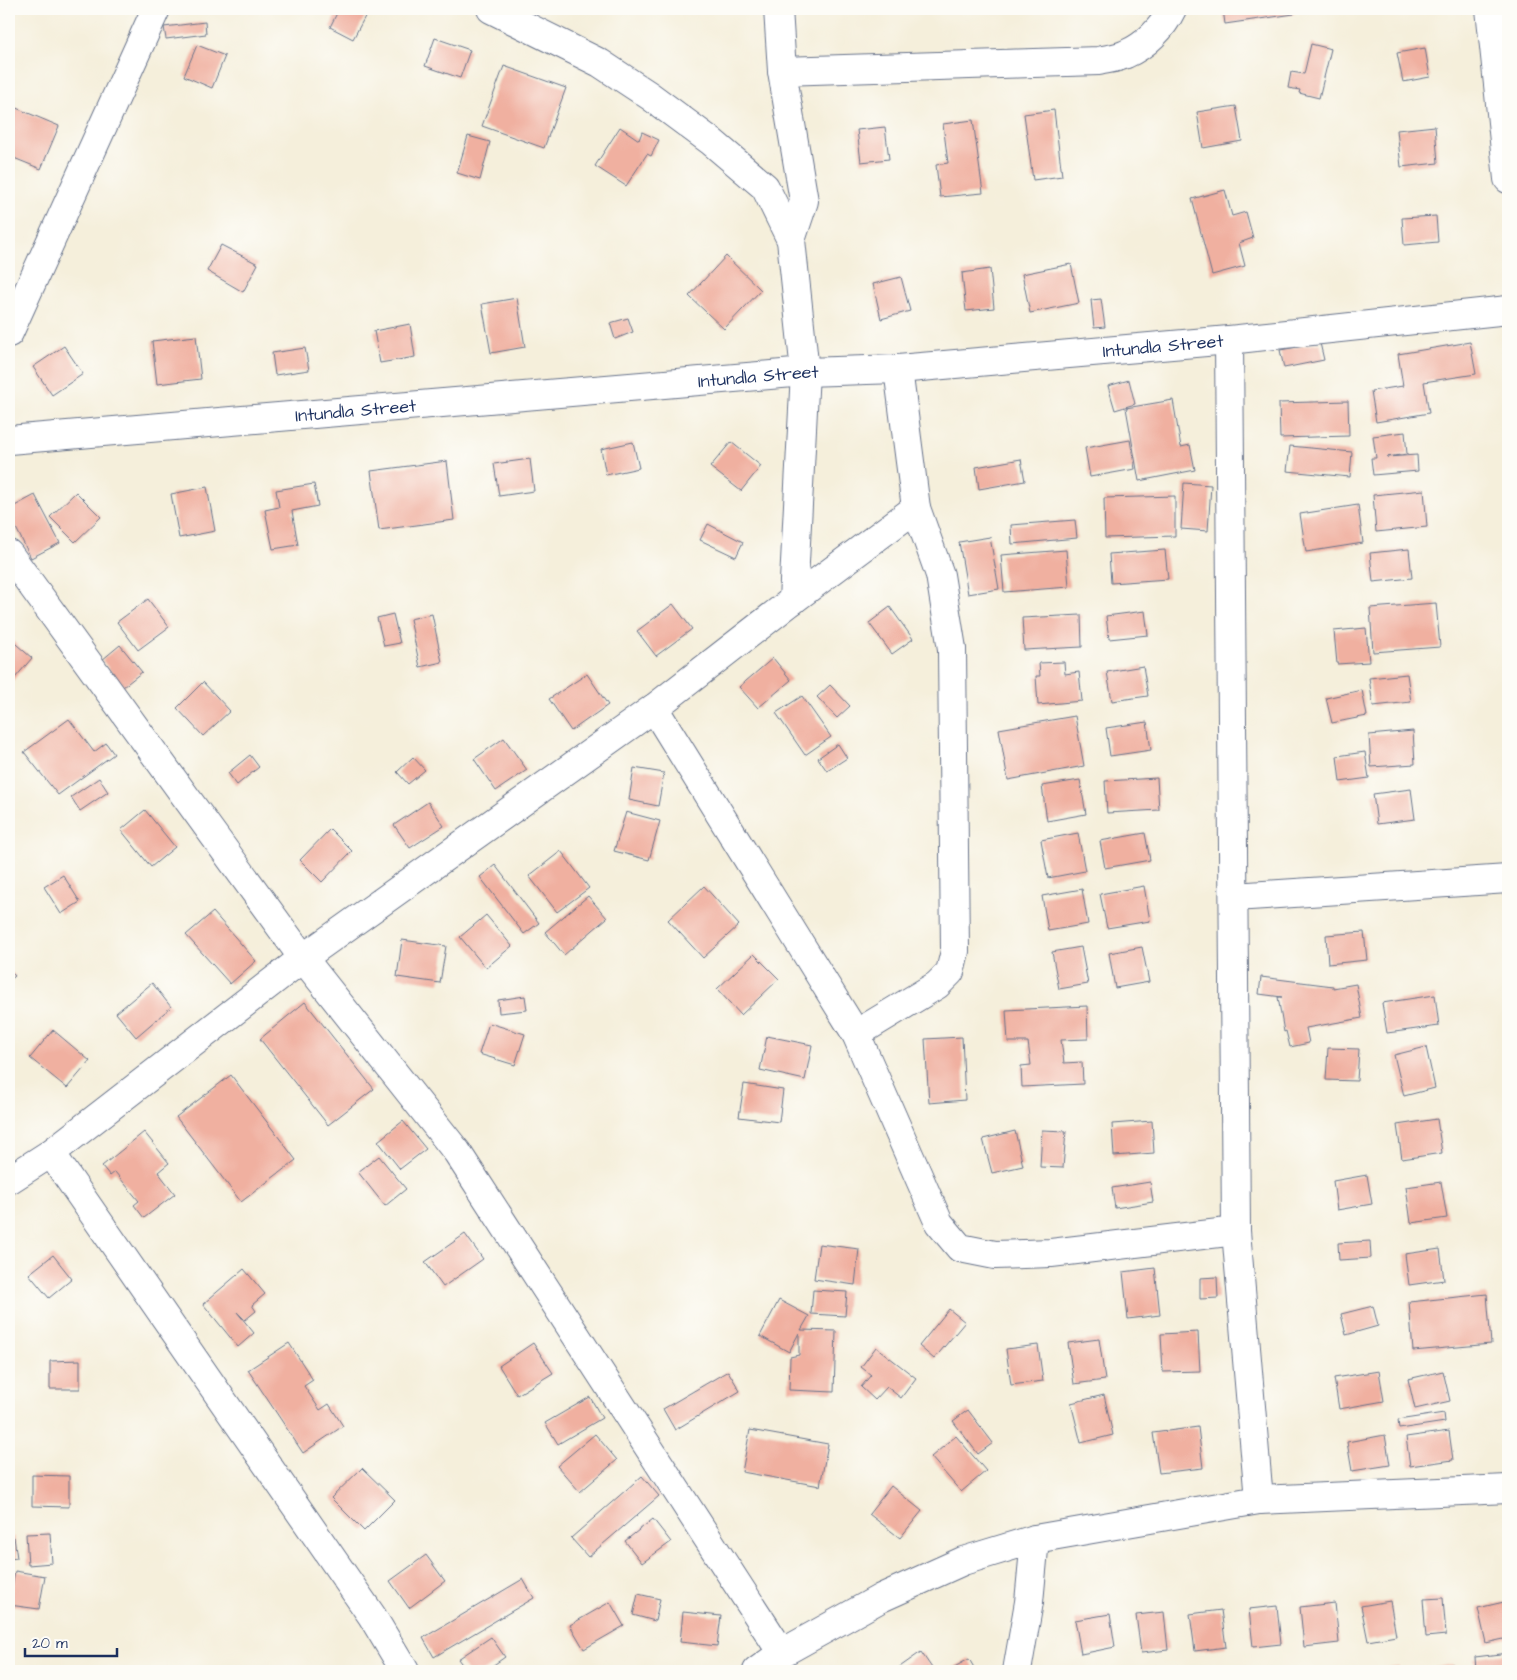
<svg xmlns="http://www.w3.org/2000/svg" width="1517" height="1680" viewBox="0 0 1517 1680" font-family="'Architects Daughter',sans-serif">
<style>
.building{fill:#f0b0a0}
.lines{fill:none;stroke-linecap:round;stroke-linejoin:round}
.street-casing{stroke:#67728a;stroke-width:30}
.street{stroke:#fff;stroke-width:28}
.labels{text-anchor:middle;stroke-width:4;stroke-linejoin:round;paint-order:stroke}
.street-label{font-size:18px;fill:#1b2f5e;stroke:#fdfcf7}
</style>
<rect width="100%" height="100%" fill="#fdfcf7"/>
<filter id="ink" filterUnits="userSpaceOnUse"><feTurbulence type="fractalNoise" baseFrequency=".02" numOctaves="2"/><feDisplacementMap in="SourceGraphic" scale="10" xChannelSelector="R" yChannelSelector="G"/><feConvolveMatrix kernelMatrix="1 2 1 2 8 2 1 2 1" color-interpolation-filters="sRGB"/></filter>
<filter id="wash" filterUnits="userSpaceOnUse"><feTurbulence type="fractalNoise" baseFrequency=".0096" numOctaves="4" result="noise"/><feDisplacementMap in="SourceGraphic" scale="20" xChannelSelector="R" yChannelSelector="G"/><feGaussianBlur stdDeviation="1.12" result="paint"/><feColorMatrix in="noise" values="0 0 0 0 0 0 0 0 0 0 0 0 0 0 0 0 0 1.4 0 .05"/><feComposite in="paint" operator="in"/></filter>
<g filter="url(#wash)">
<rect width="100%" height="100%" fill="#f5efdb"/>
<g id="blocks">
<path class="building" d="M339 9H369L353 39 330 27Z
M1223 9H1293L1294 14 1225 24Z
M205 22 206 34 166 39 164 27Z
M435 38 470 50 460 78 425 66Z
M1311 44 1331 49 1319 98 1299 93 1300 90 1288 88 1291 72 1304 74Z
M197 45 225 56 212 88 184 76Z
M1425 48 1430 77 1403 82 1397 53Z
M504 66 566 88 544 148 482 126Z
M9 105 59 126 41 169 9 156Z
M1236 106 1242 141 1203 148 1197 112Z
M1054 110 1062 176 1033 180 1024 114Z
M973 120 983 193 940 197 936 165 948 163 943 124Z
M1435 126 1438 163 1401 167 1397 130Z
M620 127 639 140 642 132 659 140 651 156 647 154 626 186 595 166Z
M885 127 889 159 861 162 857 130Z
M468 136 490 142 480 180 457 173Z
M1225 190 1232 216 1246 212 1253 238 1239 243 1245 266 1212 275 1192 199Z
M1436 216 1438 242 1404 245 1402 218Z
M221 245 258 264 243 292 207 271Z
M726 256 761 290 724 329 689 296Z
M1071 264 1079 303 1030 313 1022 274Z
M990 269 994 308 966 311 962 273Z
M901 277 910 311 881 319 873 284Z
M517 298 525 347 491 353 482 304Z
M1101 299 1105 327 1094 328 1091 300Z
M628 318 633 332 615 339 610 323Z
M410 324 415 357 380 363 374 331Z
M196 336 201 379 157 384 152 341Z
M1470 342 1476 374 1424 382 1429 413 1376 422 1371 391 1403 386 1398 354Z
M1320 343 1324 360 1284 368 1280 350Z
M64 346 83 374 52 395 33 367Z
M305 348 309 370 275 375 272 353Z
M1129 380 1135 404 1115 410 1108 386Z
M1173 400 1181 447 1190 445 1195 470 1139 481 1126 408Z
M1348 401 1349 436 1280 438 1279 403Z
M1405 432 1407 454 1387 457 1417 455 1418 471 1373 475 1371 458H1376L1373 436Z
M1130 440 1135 469 1090 477 1085 448Z
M633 442 639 468 606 475 601 449Z
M731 442 761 466 741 491 710 467Z
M1290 446 1352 452 1350 477 1287 471Z
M530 459 534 491 499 496 494 464Z
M1021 459 1025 481 979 489 976 467Z
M447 461 454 520 379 530 371 471Z
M1184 483 1211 485 1208 531 1181 529Z
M314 484 318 506 292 511 298 545 273 549 265 510 279 507 276 490Z
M207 487 215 531 179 538 171 494Z
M1424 490 1427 527 1376 532 1373 495Z
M76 492 101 517 75 542 50 517Z
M35 495 60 543 31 558 9 514V509Z
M1175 496V536L1105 538 1104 498Z
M1358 505 1363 543 1306 552 1300 514Z
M1075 520 1077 538 1012 544 1011 525Z
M708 524 743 542 736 557 700 540Z
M990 537 999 589 968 594 959 542Z
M1409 549 1412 578 1373 582 1370 553Z
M1066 550 1069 587 1004 592 1001 555Z
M1165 550 1168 579 1111 583 1109 554Z
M148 599 169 627 138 650 117 622Z
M1436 603 1440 647 1373 652 1370 608Z
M673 604 692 629 656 656 637 631Z
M890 607 913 639 892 654 869 623Z
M1145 611 1148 635 1109 639 1106 616Z
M393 614 400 643 384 646 377 618Z
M432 614 442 662 420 667 410 619Z
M1081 615 1082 647 1024 650 1022 618Z
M1366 628 1369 662 1337 664 1334 631Z
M9 638 32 658 9 685Z
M120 645 142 672 123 687 102 660Z
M773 658 791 680 758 708 739 687Z
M1064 662 1065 674 1079 672 1082 701 1038 705 1036 676H1040L1039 663Z
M1143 666 1148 696 1112 701 1107 672Z
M587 674 608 705 571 731 549 699Z
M1407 674 1411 702 1373 706 1369 678Z
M203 682 230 711 203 736 177 708Z
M830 685 850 706 837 718 817 697Z
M1362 690 1367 716 1332 723 1326 698Z
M802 696 831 737 805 755 776 713Z
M1075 716 1084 766 1008 780 999 729Z
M69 719 94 752 106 743 114 754 58 795 24 752Z
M1147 722 1151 750 1110 756 1106 728Z
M1413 731 1415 764 1371 767 1369 735Z
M504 738 527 770 496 791 474 759Z
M838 744 847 758 827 771 818 758Z
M1365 752 1369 778 1340 782 1337 756Z
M250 755 259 767 237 785 228 773Z
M413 757 425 770 408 784 397 772Z
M634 768 664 773 658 806 629 800Z
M99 778 108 792 80 811 71 797Z
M1157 778 1159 810 1107 813 1105 781Z
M1080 780 1086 814 1047 821 1042 786Z
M1411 789 1415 819 1377 824 1373 794Z
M428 802 444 826 410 848 394 825Z
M145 810 175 847 151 867 121 830Z
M626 812 660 821 649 860 614 851Z
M330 829 352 851 322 882 300 860Z
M1078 833 1085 871 1048 878 1041 840Z
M1145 833 1150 860 1105 868 1100 841Z
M561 851 589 888 557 912 529 876Z
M495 865 539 923 524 934 480 877Z
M63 875 80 902 61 914 44 887Z
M704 886 739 925 703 958 668 920Z
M1144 886 1150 921 1107 928 1100 894Z
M1082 889 1088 924 1048 931 1042 896Z
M588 896 607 918 564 955 545 932Z
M213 912 256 961 230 984 186 935Z
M486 915 512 946 486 968 460 937Z
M1364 932 1367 960 1328 964 1326 935Z
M402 940 446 946 440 983 397 977Z
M1081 947 1088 984 1059 989 1052 952Z
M1142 947 1149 982 1115 988 1109 953Z
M754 954 779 979 741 1015 717 989Z
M9 969 15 976 9 981Z
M1261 977 1333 986V988L1356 984 1362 1018 1306 1028 1309 1043 1290 1047 1286 1031 1284 1032 1278 997H1282L1259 994Z
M152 983 171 1007 136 1037 116 1013Z
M1435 995 1439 1026 1387 1033 1382 1003Z
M525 996 527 1010 499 1013 498 1000Z
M305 1002 374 1089 328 1125 260 1039Z
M1087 1006 1088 1039 1061 1040 1064 1063 1082 1062 1083 1084 1022 1087 1021 1066 1031 1065 1028 1042H1008L1006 1010Z
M489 1023 525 1034 515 1065 479 1054Z
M53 1030 90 1061 67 1088 30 1058Z
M767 1036 812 1045 805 1080 760 1070Z
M962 1037 965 1100 929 1103 925 1039Z
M1426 1047 1435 1088 1404 1096 1394 1055Z
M1328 1048 1359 1049 1357 1081 1326 1080Z
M231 1075 296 1160 241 1202 176 1117Z
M744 1084 783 1090 779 1122 739 1117Z
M1437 1119 1442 1153 1402 1159 1397 1125Z
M403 1121 426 1149 400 1169 378 1141Z
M1152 1121 1154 1153 1114 1156 1112 1124Z
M1042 1130 1066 1131 1063 1168 1040 1167Z
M1015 1131 1023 1166 992 1173 983 1139Z
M144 1132 169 1163 158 1172 175 1194 144 1218 134 1205 139 1201 115 1172 110 1176 102 1166Z
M379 1156 406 1189 385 1206 358 1172Z
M1367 1175 1372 1204 1337 1210 1333 1181Z
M1150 1182 1153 1202 1115 1208 1112 1188Z
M1441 1182 1447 1218 1411 1223 1406 1187Z
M465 1234 483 1259 443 1287 425 1262Z
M1370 1241 1371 1258 1339 1260 1338 1243Z
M819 1244 859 1249 855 1285 814 1279Z
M1440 1249 1444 1280 1409 1285 1405 1254Z
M53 1255 72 1279 49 1298 29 1274Z
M1155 1268 1160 1315 1128 1319 1123 1272Z
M244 1269 265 1294 252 1305 256 1311 245 1320 237 1312 254 1333 238 1347 203 1304Z
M1217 1277 1218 1298 1200 1299V1278Z
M813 1290 847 1292 845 1316 811 1314Z
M1487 1294 1491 1344 1413 1351 1409 1302Z
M779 1300 809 1316 801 1330 836 1331 834 1392 789 1390 790 1357 799 1355V1333L789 1352 760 1336Z
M1373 1306 1378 1326 1346 1335 1341 1314Z
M949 1309 965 1322 934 1359 919 1346Z
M1198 1332 1200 1371 1163 1372 1161 1334Z
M1099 1339 1105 1380 1074 1384 1068 1343Z
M289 1343 313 1380 304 1386 320 1410 329 1404 343 1426 303 1453 248 1370Z
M533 1343 553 1373 517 1395 499 1366Z
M1038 1345 1043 1381 1011 1385 1006 1349Z
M876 1347 916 1378 901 1398 887 1387 875 1400 861 1387 871 1375 861 1367Z
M80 1360V1389H50V1361Z
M728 1371 740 1391 675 1430 663 1409Z
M1379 1371 1384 1401 1339 1409 1334 1378Z
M1443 1371 1450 1401 1415 1409 1408 1379Z
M1104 1395 1113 1435 1081 1443 1071 1403Z
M590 1397 602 1418 558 1444 545 1423Z
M968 1410 993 1443 978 1454 953 1421Z
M1444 1413 1445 1422 1399 1429 1398 1420Z
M1198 1427 1203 1468 1159 1473 1153 1433Z
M750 1430 828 1444 820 1486 742 1472Z
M1449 1431 1453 1460 1410 1466 1406 1437Z
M595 1434 617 1460 580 1492 557 1466Z
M1385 1435 1390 1465 1352 1471 1347 1442Z
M956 1436 986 1471 961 1492 931 1457Z
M362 1468 395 1500 364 1531 331 1498Z
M32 1475 69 1476V1507L32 1506Z
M642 1476 659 1496 588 1557 571 1538Z
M891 1486 922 1511 900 1538 869 1514Z
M653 1519 671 1542 642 1563 625 1541Z
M50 1533 52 1563 28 1565 26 1534Z
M14 1537 17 1558 9 1559V1538Z
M426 1555 445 1581 409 1608 390 1581Z
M15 1571 45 1576 39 1609 9 1605Z
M523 1579 534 1598 434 1657 423 1638Z
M638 1594 660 1599 655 1621 633 1615Z
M1443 1598 1446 1635 1426 1637 1423 1599Z
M1390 1601 1396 1636 1368 1641 1361 1606Z
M1508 1601V1638L1486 1643 1478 1608Z
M610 1602 624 1626 584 1649 570 1625Z
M1335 1603 1339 1643 1304 1647 1300 1607Z
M1277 1606 1281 1644 1253 1647 1249 1609Z
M1221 1610 1226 1647 1195 1651 1190 1614Z
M683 1612 721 1616 717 1646 680 1642Z
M1164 1612 1168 1650 1141 1653 1136 1615Z
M1110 1614 1115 1647 1081 1654 1075 1620Z
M491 1637 505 1657 485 1671H467L458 1659Z
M921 1652 934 1671H894Z
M1508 1653V1671H1476L1475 1657Z
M969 1659 976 1671H947Z
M1453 1664 1454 1671H1422V1670Z
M1399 1667V1671H1372V1670Z"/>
</g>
</g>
<g filter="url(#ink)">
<use href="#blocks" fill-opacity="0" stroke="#67728a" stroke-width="1"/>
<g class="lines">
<defs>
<g id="street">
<path d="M491 9 600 63 650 96 712 142 765 187 791 240 805 372 793 600"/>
<path d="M778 9 782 71 804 201 791 240"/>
<path d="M1490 9 1508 179"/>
<path d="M782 71 1099 61C1107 59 1118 58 1126 54 1145 46 1163 28 1172 9"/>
<path d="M9 333 156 9"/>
<path d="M1229 340 1236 1231 1259 1500"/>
<path id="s1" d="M9 440 805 372 898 369 1229 340 1508 310"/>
<path d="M9 554 303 958 457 1152 782 1653"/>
<path d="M654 708 856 1034 939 1223 960 1248 995 1255 1051 1253 1236 1231"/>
<path d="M1234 897 1508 879"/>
<path d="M856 1034 937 985 950 972 955 951 952 649 940 575 916 508"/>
<path d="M51 1153 372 1616 405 1671"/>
<path d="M9 1180 51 1153 303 958 654 708 793 600 916 508 898 369"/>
<path d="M757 1671 782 1653 881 1598 963 1561 1035 1539 1259 1500 1508 1489"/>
<path d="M1017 1671 1029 1602 1035 1539"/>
</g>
</defs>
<use href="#street" class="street-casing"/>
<use href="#street" class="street"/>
</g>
</g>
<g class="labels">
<g class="street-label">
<text dy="6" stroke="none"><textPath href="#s1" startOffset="1158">Intundla Street</textPath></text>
<text dy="6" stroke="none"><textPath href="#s1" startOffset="752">Intundla Street</textPath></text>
<text dy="6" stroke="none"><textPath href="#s1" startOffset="348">Intundla Street</textPath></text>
</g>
</g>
<rect width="1517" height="1680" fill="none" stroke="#fdfcf7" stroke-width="30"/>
<path d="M25 1648v8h92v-8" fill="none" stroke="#1b2f5e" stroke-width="2.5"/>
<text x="32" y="1648" font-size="15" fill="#1b2f5e" stroke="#fdfcf7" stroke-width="4" paint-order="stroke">20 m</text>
</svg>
